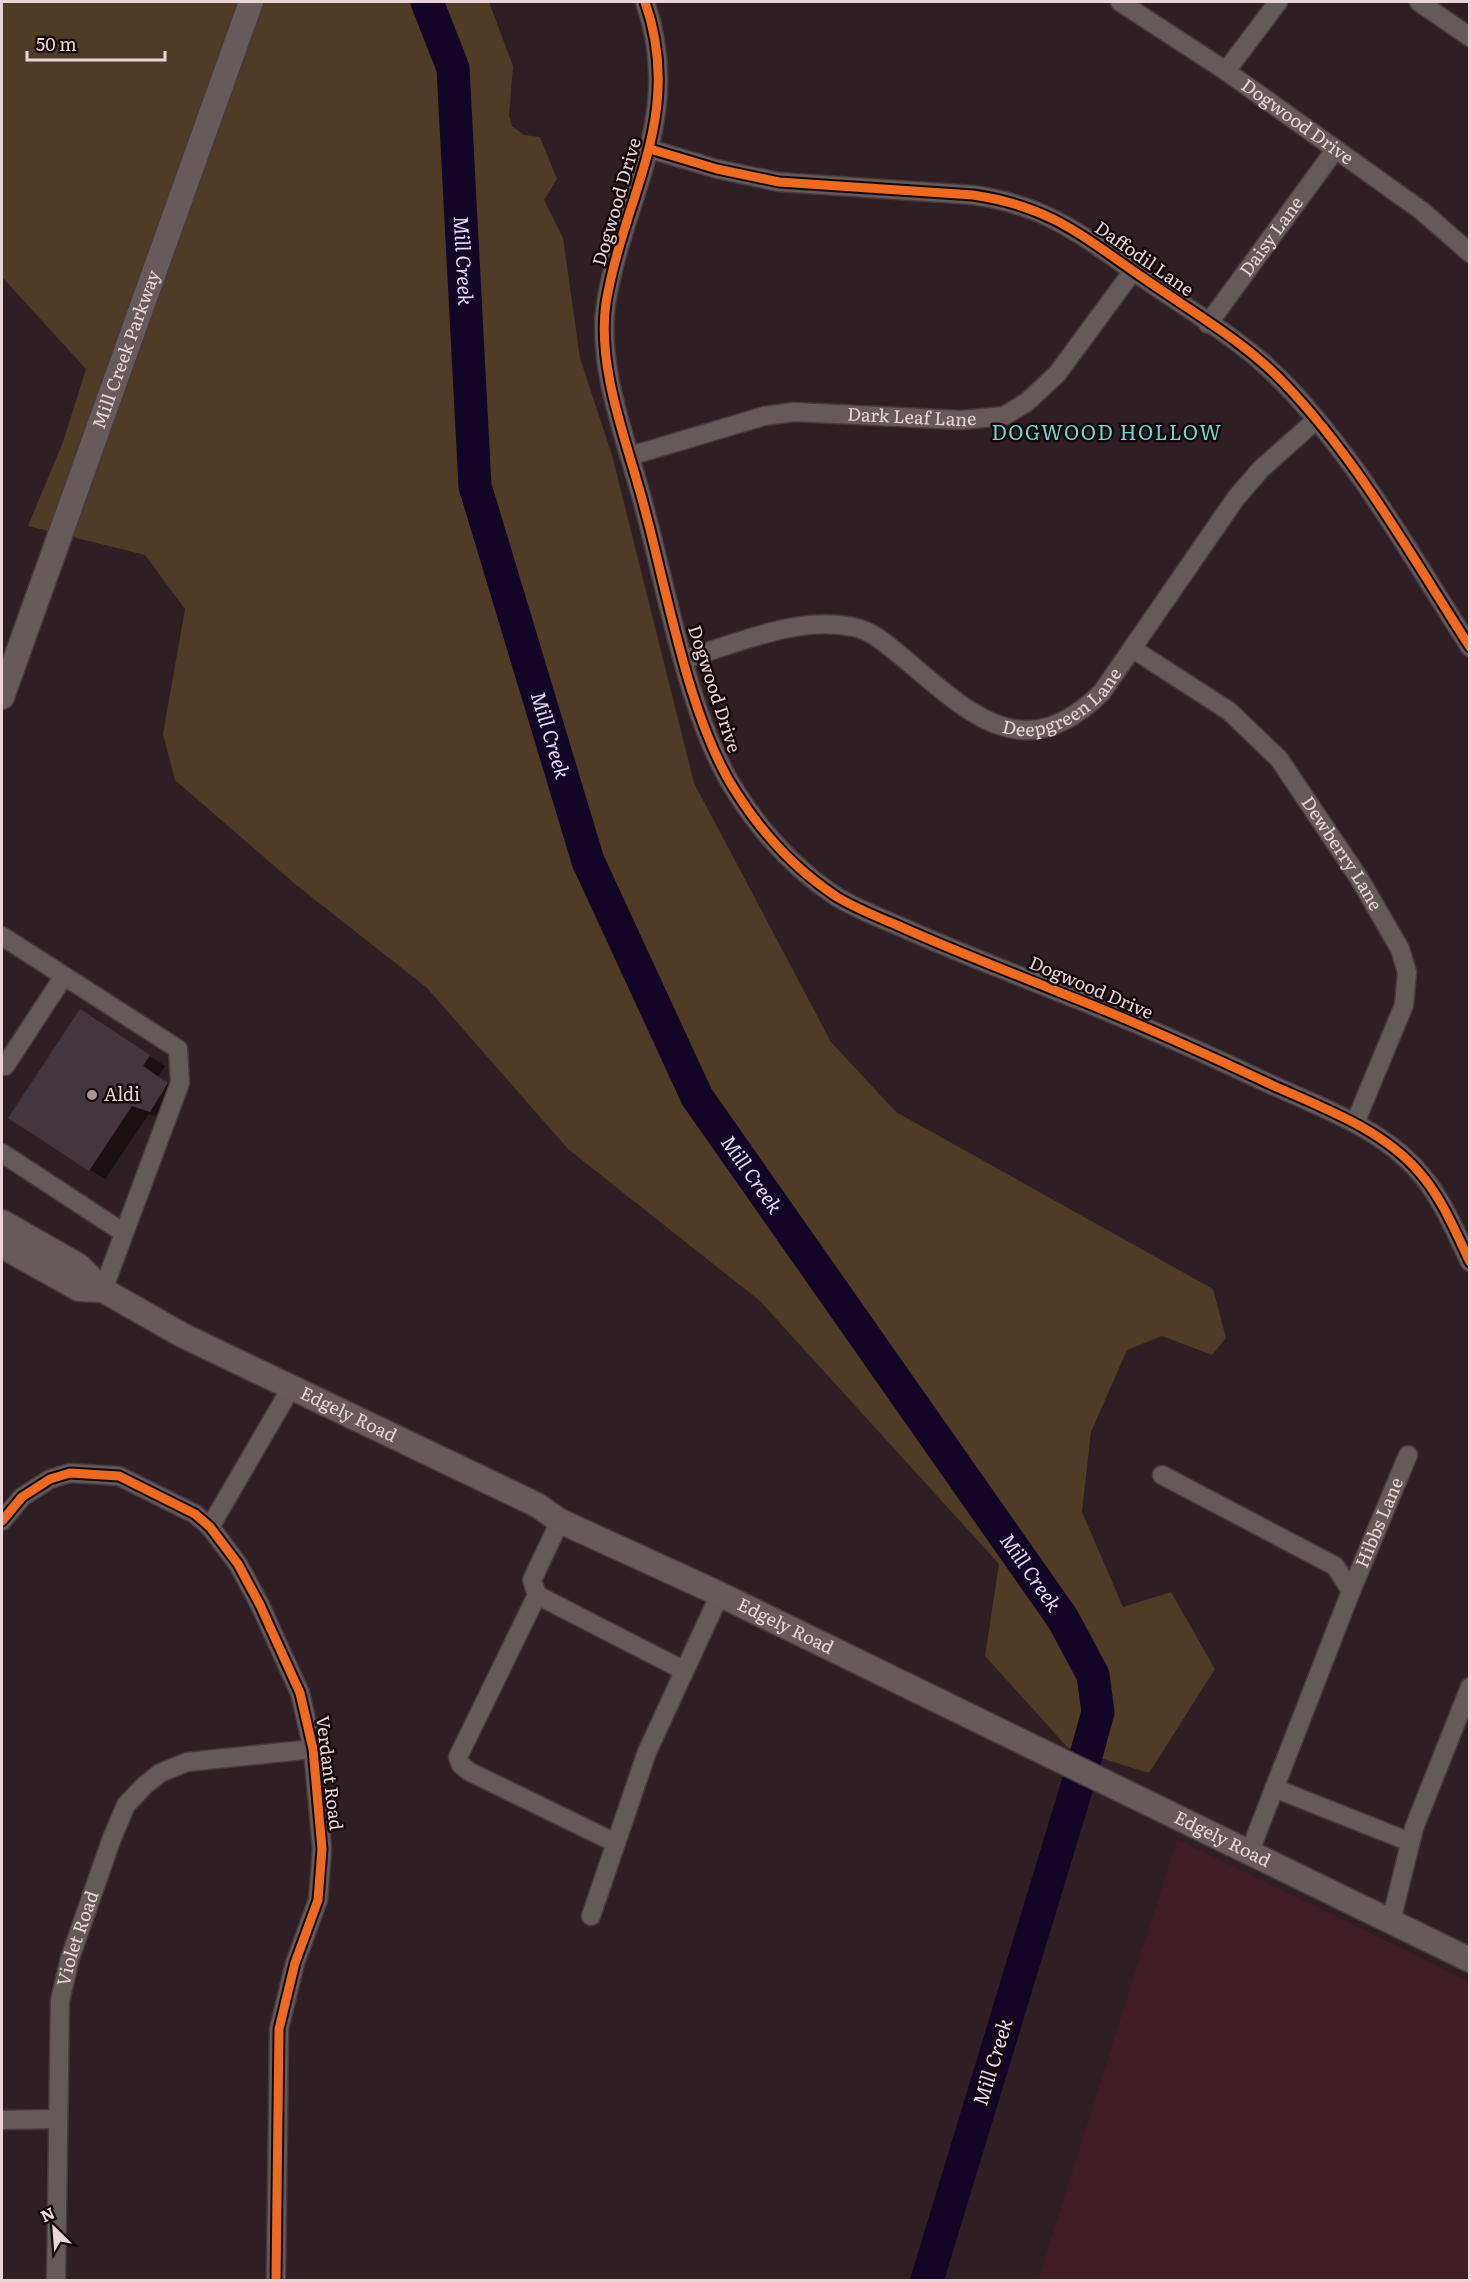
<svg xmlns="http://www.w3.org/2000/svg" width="1471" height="2282" viewBox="0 0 1471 2282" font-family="Literata,serif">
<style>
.built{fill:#3f1c26}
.green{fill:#503b26}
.shadow{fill:#0007}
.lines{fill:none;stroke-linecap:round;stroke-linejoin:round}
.river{stroke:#120525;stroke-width:33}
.building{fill:#44363e}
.minor-casing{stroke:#47393d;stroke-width:21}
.major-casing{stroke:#47393d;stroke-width:27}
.minor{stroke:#645a59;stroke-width:18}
.major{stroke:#675a5a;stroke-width:24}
.cycleway-casing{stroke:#14080b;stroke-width:13}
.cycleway{stroke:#ed6a23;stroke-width:9}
.poi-dot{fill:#a89499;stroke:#14080b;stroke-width:2}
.labels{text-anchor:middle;stroke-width:5;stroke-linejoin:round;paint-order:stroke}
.street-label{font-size:18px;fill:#e9d4d8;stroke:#14080b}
.poi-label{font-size:18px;fill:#e9d4d8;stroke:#14080b;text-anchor:start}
.water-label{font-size:20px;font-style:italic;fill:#e4ddfb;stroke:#14080b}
.neighbourhood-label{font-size:20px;letter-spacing:1.5px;fill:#6cd8d6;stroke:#14080b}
</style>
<rect width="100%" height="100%" fill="#2f1e23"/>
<path class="built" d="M1177 1839 1469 1981V2280H1038Z"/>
<path class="green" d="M2 2H489L513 66 509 116 512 126 524 135 540 137 557 179 544 200 563 238 580 358 612 455 694 783 831 1042 896 1112 1213 1289 1226 1338 1212 1355 1162 1336 1127 1350 1091 1432 1082 1512 1123 1607 1171 1592 1215 1669 1149 1773 1068 1748 985 1656 999 1564 760 1301 568 1149 427 988 295 884 175 780 163 734 185 609 145 555 28 526 63 442 86 369 2 277Z"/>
<path class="shadow" d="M95 1021 165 1066 158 1077 183 1093 166 1120 149 1114 105 1179 90 1170Z"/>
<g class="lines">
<path class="river" id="s1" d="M427 2 453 68 475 486 588 861 697 1097 1063 1619 1093 1675 1098 1712 1082 1770 927 2280"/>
</g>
<path class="building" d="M80 1009 150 1055 143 1066 168 1083 150 1112 132 1106 89 1171 8 1118Z"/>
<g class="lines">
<defs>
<g id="minor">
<path d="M645 2C685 116 624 195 606 303 596 371 630 449 646 514 668 596 690 722 736 792 762 833 796 870 837 897 857 909 878 917 899 926 952 950 1005 970 1059 992 1131 1020 1202 1052 1272 1085 1323 1108 1382 1129 1419 1172 1442 1198 1455 1231 1470 1262"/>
<path id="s2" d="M1120 2 1226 71 1422 211 1470 253"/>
<path d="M1419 2 1470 37"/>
<path d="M1226 71 1278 2"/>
<path d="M650 149 717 169 779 182 973 195C1049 206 1081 235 1142 277 1189 310 1244 341 1284 383 1358 460 1412 557 1470 647"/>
<path id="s3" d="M1208 324 1335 150"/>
<path id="s4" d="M630 456 764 416 794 412 962 420 1004 416 1027 402 1057 374 1133 271"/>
<path id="s5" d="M1133 649 1229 711 1279 759 1359 878 1400 949 1407 972 1404 1005 1355 1123"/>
<path id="s6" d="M684 659C737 644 798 615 853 627 874 631 891 648 907 661 972 716 1025 768 1102 692L1236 498 1261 469 1316 420"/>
<path d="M2 936 178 1049 180 1083 103 1290"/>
<path d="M5 1066 64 976"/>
<path d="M2 1153 124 1233"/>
<path d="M1162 1475 1335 1566 1351 1591 1250 1851"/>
<path d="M2 1521 22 1497 50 1479 70 1473 119 1476 195 1514 210 1527 238 1564 260 1605 300 1693 313 1749 322 1849 318 1900 295 1963 279 2029 276 2280"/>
<path d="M560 1521 532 1580 537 1595 458 1757 461 1765 470 1772 616 1843"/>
<path d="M210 1527 291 1388"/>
<path id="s7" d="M1351 1591 1408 1455"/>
<path d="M537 1595 683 1670"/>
<path d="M1274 1788 1410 1842"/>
<path d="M591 1916 647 1752 720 1594"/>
<path d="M1391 1921 1414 1828 1470 1687"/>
<path d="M2 2120 58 2119"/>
<path id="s8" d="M56 2280 60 2001 70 1958 112 1838 126 1805 145 1785 160 1773 187 1762 313 1749"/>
</g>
<g id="major">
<path id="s9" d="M2 697 251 2"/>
<path id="s10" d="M2 1222 79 1266 103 1290 182 1335 537 1505 560 1521 713 1591 1470 1960"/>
<path d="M2 1246 79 1289 103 1290"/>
</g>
</defs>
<use href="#minor" class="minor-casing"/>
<use href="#major" class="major-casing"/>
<use href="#minor" class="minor"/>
<use href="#major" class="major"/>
<defs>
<path id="cycleway" d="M645 2C685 116 624 195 606 303 596 371 630 449 646 514 668 596 690 722 736 792 762 833 796 870 837 897 857 909 878 917 899 926 952 950 1005 970 1059 992 1131 1020 1202 1052 1272 1085 1323 1108 1382 1129 1419 1172 1442 1198 1455 1231 1470 1262
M650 149 717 169 779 182 973 195C1049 206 1081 235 1142 277 1189 310 1244 341 1284 383 1358 460 1412 557 1470 647
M2 1521 22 1497 50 1479 70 1473 119 1476 195 1514 210 1527 238 1564 260 1605 300 1693 313 1749 322 1849 318 1900 295 1963 279 2029 276 2280"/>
</defs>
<use href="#cycleway" class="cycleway-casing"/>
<use href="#cycleway" class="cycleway"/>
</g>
<circle class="poi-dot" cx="92" cy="1095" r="6"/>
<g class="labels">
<g class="street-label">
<text dy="6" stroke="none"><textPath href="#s2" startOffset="214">Dogwood Drive</textPath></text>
<text transform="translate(617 202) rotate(-74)" y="6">Dogwood Drive</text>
<text dy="6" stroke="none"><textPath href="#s3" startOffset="108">Daisy Lane</textPath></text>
<text transform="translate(1144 259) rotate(35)" y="6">Daffodil Lane</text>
<text dy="6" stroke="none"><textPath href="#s9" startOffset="369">Mill Creek Parkway</textPath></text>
<text dy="6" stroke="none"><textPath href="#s4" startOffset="288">Dark Leaf Lane</textPath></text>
<text transform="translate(714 689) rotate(72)" y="6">Dogwood Drive</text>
<text dy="6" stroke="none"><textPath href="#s6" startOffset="424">Deepgreen Lane</textPath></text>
<text dy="6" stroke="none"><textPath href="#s5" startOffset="297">Dewberry Lane</textPath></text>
<text transform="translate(1091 988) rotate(23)" y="6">Dogwood Drive</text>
<text dy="6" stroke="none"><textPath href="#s10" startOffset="398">Edgely Road</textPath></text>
<text dy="6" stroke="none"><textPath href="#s7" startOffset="74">Hibbs Lane</textPath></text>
<text dy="6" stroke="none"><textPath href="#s10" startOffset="884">Edgely Road</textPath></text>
<text transform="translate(329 1773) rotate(83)" y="6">Verdant Road</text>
<text dy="6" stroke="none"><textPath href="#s10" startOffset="1370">Edgely Road</textPath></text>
<text dy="6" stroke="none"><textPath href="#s8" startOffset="344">Violet Road</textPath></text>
</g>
<g class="poi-label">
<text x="104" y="1101">Aldi</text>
</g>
<g class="water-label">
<text dy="7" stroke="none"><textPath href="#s1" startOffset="264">Mill Creek</textPath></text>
<text dy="7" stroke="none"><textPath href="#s1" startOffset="750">Mill Creek</textPath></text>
<text dy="7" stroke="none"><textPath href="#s1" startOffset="1236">Mill Creek</textPath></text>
<text dy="7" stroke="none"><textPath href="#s1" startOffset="1722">Mill Creek</textPath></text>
<text transform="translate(993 2062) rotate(-73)" y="7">Mill Creek</text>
</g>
<g class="neighbourhood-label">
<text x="1107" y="440">DOGWOOD HOLLOW</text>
</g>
</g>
<rect width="1471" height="2282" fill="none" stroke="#e9d4d8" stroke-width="6"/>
<g transform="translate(54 2228) rotate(335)" stroke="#14080b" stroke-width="4.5" paint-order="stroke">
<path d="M0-4.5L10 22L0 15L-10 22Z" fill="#e9d4d8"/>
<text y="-9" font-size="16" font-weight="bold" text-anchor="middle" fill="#e9d4d8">N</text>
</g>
<path d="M27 51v9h138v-9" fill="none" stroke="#e9d4d8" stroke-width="3"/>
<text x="36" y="51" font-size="18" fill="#e9d4d8" stroke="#14080b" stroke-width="4.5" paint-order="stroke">50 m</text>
</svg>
